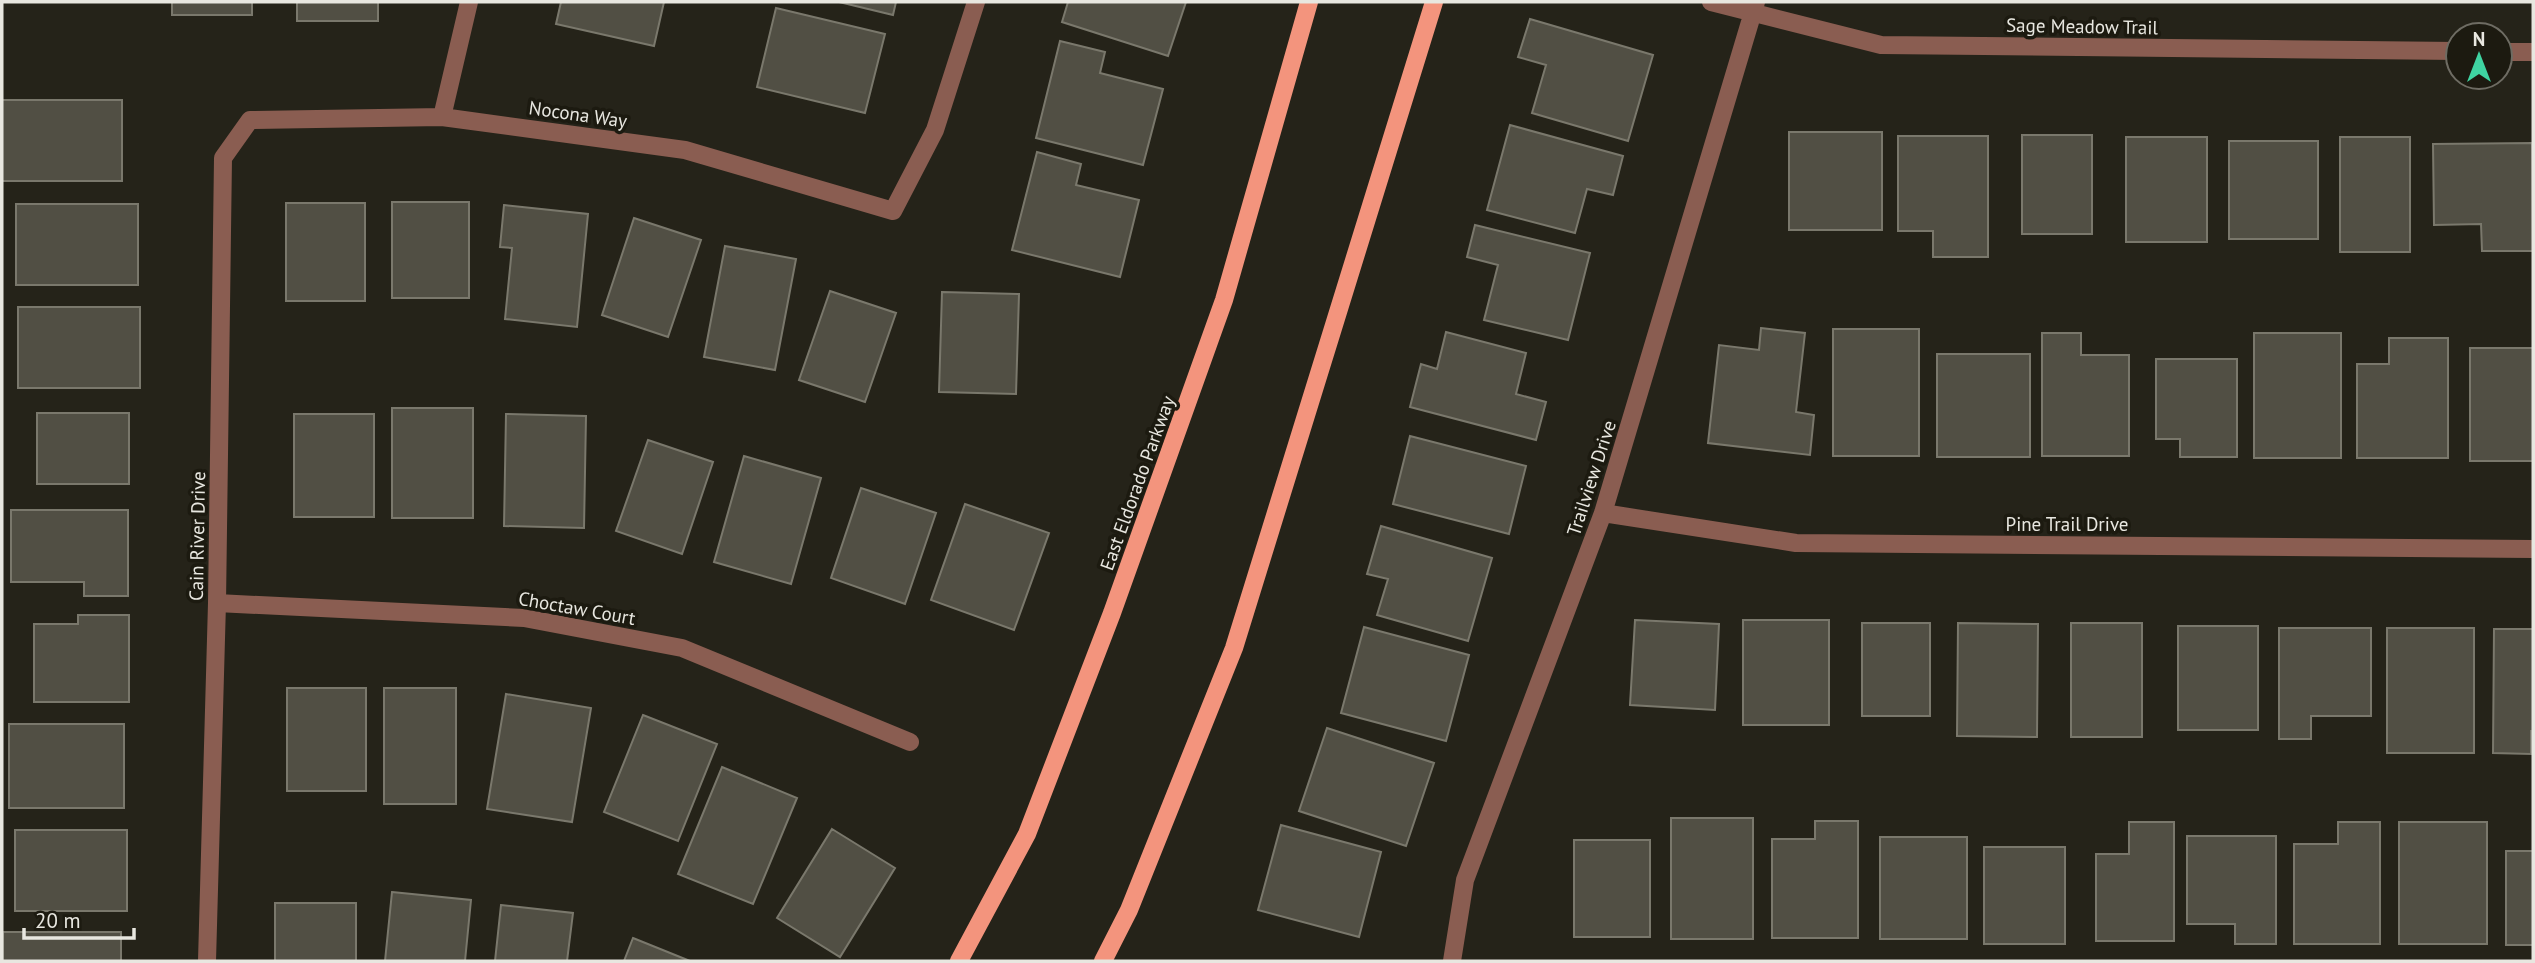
<svg xmlns="http://www.w3.org/2000/svg" width="2535" height="963" viewBox="0 0 2535 963" font-family="'PT Sans',sans-serif">
<style>
.building{fill:#514f44;stroke:#7a786c;stroke-width:2}
.lines{fill:none;stroke-linecap:round;stroke-linejoin:round}
.minor{stroke:#8a5d51;stroke-width:18}
.primary{stroke:#f3947d;stroke-width:18}
.labels{text-anchor:middle;stroke-width:7;stroke-linejoin:round;paint-order:stroke}
.street-label{font-size:19px;fill:#e8e7e0;stroke:#1c1a10}
</style>
<rect width="100%" height="100%" fill="#252319"/>
<path class="building" d="M172 2H252V15H172Z
M297 2H378V21H297Z
M561 2H664L654 46 556 24Z
M839 2H896L893 15Z
M1068 2H1186L1168 56 1062 22Z
M776 8 885 34 865 113 757 87Z
M1530 19 1653 55 1628 141 1532 113 1546 65 1518 57Z
M1060 41 1105 52 1100 73 1163 89 1143 165 1036 138Z
M2 100H122V181H2Z
M1510 125 1623 156 1613 195 1587 189 1575 233 1487 210Z
M1789 132H1882V230H1789Z
M2022 135H2092V234H2022Z
M1898 136H1988V257H1933V231H1898Z
M2126 137H2207V242H2126Z
M2340 137H2410V252H2340Z
M2229 141H2318V239H2229Z
M2532 143 2533 251H2482L2481 224 2434 225 2433 144Z
M1037 152 1081 164 1076 185 1139 200 1120 277 1012 250Z
M392 202H469V298H392Z
M286 203H365V301H286Z
M16 204H138V285H16Z
M504 205 588 214 577 327 505 319 512 248 500 247Z
M634 218 701 240 668 337 602 315Z
M1475 225 1590 253 1568 340 1484 320 1498 265 1467 257Z
M725 246 796 259 775 370 704 357Z
M830 291 896 313 865 402 799 380Z
M942 292 1019 294 1016 394 939 392Z
M18 307H140V388H18Z
M1761 328 1805 333 1796 412 1814 415 1810 455 1708 443 1719 345 1759 350Z
M1833 329H1919V456H1833Z
M1446 332 1526 353 1516 394 1546 402 1536 440 1410 407 1421 364 1437 369Z
M2042 333H2081V355H2129V456H2042Z
M2254 333H2341V458H2254Z
M2389 338H2448V458H2357V364H2389Z
M2470 348H2533V461H2470Z
M1937 354H2030V457H1937Z
M2156 359H2237V457H2180V439H2156Z
M392 408H473V518H392Z
M37 413H129V484H37Z
M294 414H374V517H294Z
M506 414 586 416 584 528 504 526Z
M1410 436 1526 466 1509 534 1393 504Z
M648 440 713 462 682 554 616 531Z
M744 456 821 478 791 584 714 562Z
M861 488 936 513 905 604 831 578Z
M965 504 1049 533 1014 630 931 600Z
M11 510H128V596H84V582H11Z
M1381 526 1492 558 1468 641 1377 615 1388 579 1367 574Z
M78 615H129V702H34V624H78Z
M1635 620 1719 624 1715 710 1630 705Z
M1743 620H1829V725H1743Z
M1862 623H1930V716H1862Z
M1958 623 2038 624 2037 737 1957 736Z
M2071 623H2142V737H2071Z
M2178 626H2258V730H2178Z
M1364 627 1469 655 1446 741 1341 713Z
M2279 628H2371V716H2311V739H2279Z
M2387 628H2474V753H2387Z
M2494 629H2533V731H2531V754L2493 753Z
M287 688H366V791H287Z
M384 688H456V804H384Z
M506 694 591 708 572 822 487 809Z
M643 715 717 744 678 841 604 812Z
M9 724H124V808H9Z
M1327 728 1434 763 1406 846 1299 811Z
M722 767 797 798 753 904 678 874Z
M1671 818H1753V939H1671Z
M1815 821H1858V938H1772V839H1815Z
M2129 822H2174V941H2096V854H2129Z
M2338 822H2380V944H2294V844H2338Z
M2399 822H2487V944H2399Z
M1281 825 1381 852 1359 937 1258 910Z
M832 829 895 868 840 957 777 918Z
M15 830H127V911H15Z
M2187 836H2276V944H2235V924H2187Z
M1880 837H1967V939H1880Z
M1574 840H1650V937H1574Z
M1984 847H2065V944H1984Z
M2506 851H2533V945H2506Z
M392 892 471 900 465 961H385Z
M275 903H356V961H275Z
M501 905 573 913 567 961H495Z
M3 932H121V961H3Z
M633 938 690 961H624Z"/>
<g class="lines">
<path class="minor" d="M1711 2 1881 45 2458 51
M2500 52H2533
M442 117 469 2
M1603 513 1796 543 2533 549
M217 603 524 618 682 648 910 742
M207 961 217 603 223 158 250 120 442 117 685 150 893 211 935 130 976 2
M1452 961 1465 880 1603 513 1756 2"/>
<path class="primary" d="M959 961 1027 834 1112 613 1224 300 1309 2
M1103 961 1129 910 1234 648 1434 2"/>
</g>
<g class="labels">
<g class="street-label">
<text transform="translate(2082 26) rotate(1)" y="7">Sage Meadow Trail</text>
<text transform="translate(578 114) rotate(8)" y="7">Nocona Way</text>
<text transform="translate(1591 478) rotate(-72)" y="7">Trailview Drive</text>
<text transform="translate(1137 483) rotate(-70)" y="7">East Eldorado Parkway</text>
<text x="2067" y="531">Pine Trail Drive</text>
<text transform="translate(197 536) rotate(-89)" y="7">Cain River Drive</text>
<text transform="translate(577 608) rotate(10)" y="7">Choctaw Court</text>
</g>
</g>
<rect width="2535" height="963" fill="none" stroke="#e8e7e0" stroke-width="7"/>
<g transform="translate(2479 56)"><circle r="33" fill="#1c1a10" stroke="#6e6c63" stroke-width="2"/>
<path d="M0-5L12 26L0 18L-12 26Z" fill="#3fd4a2"/>
<text y="-10" font-size="19" font-weight="bold" text-anchor="middle" fill="#e8e7e0">N</text>
</g>
<path d="M24 928v10h110v-10" fill="none" stroke="#e8e7e0" stroke-width="3.5"/>
<text x="35" y="928" font-size="21" fill="#e8e7e0" stroke="#1c1a10" stroke-width="5" paint-order="stroke">20 m</text>
</svg>
